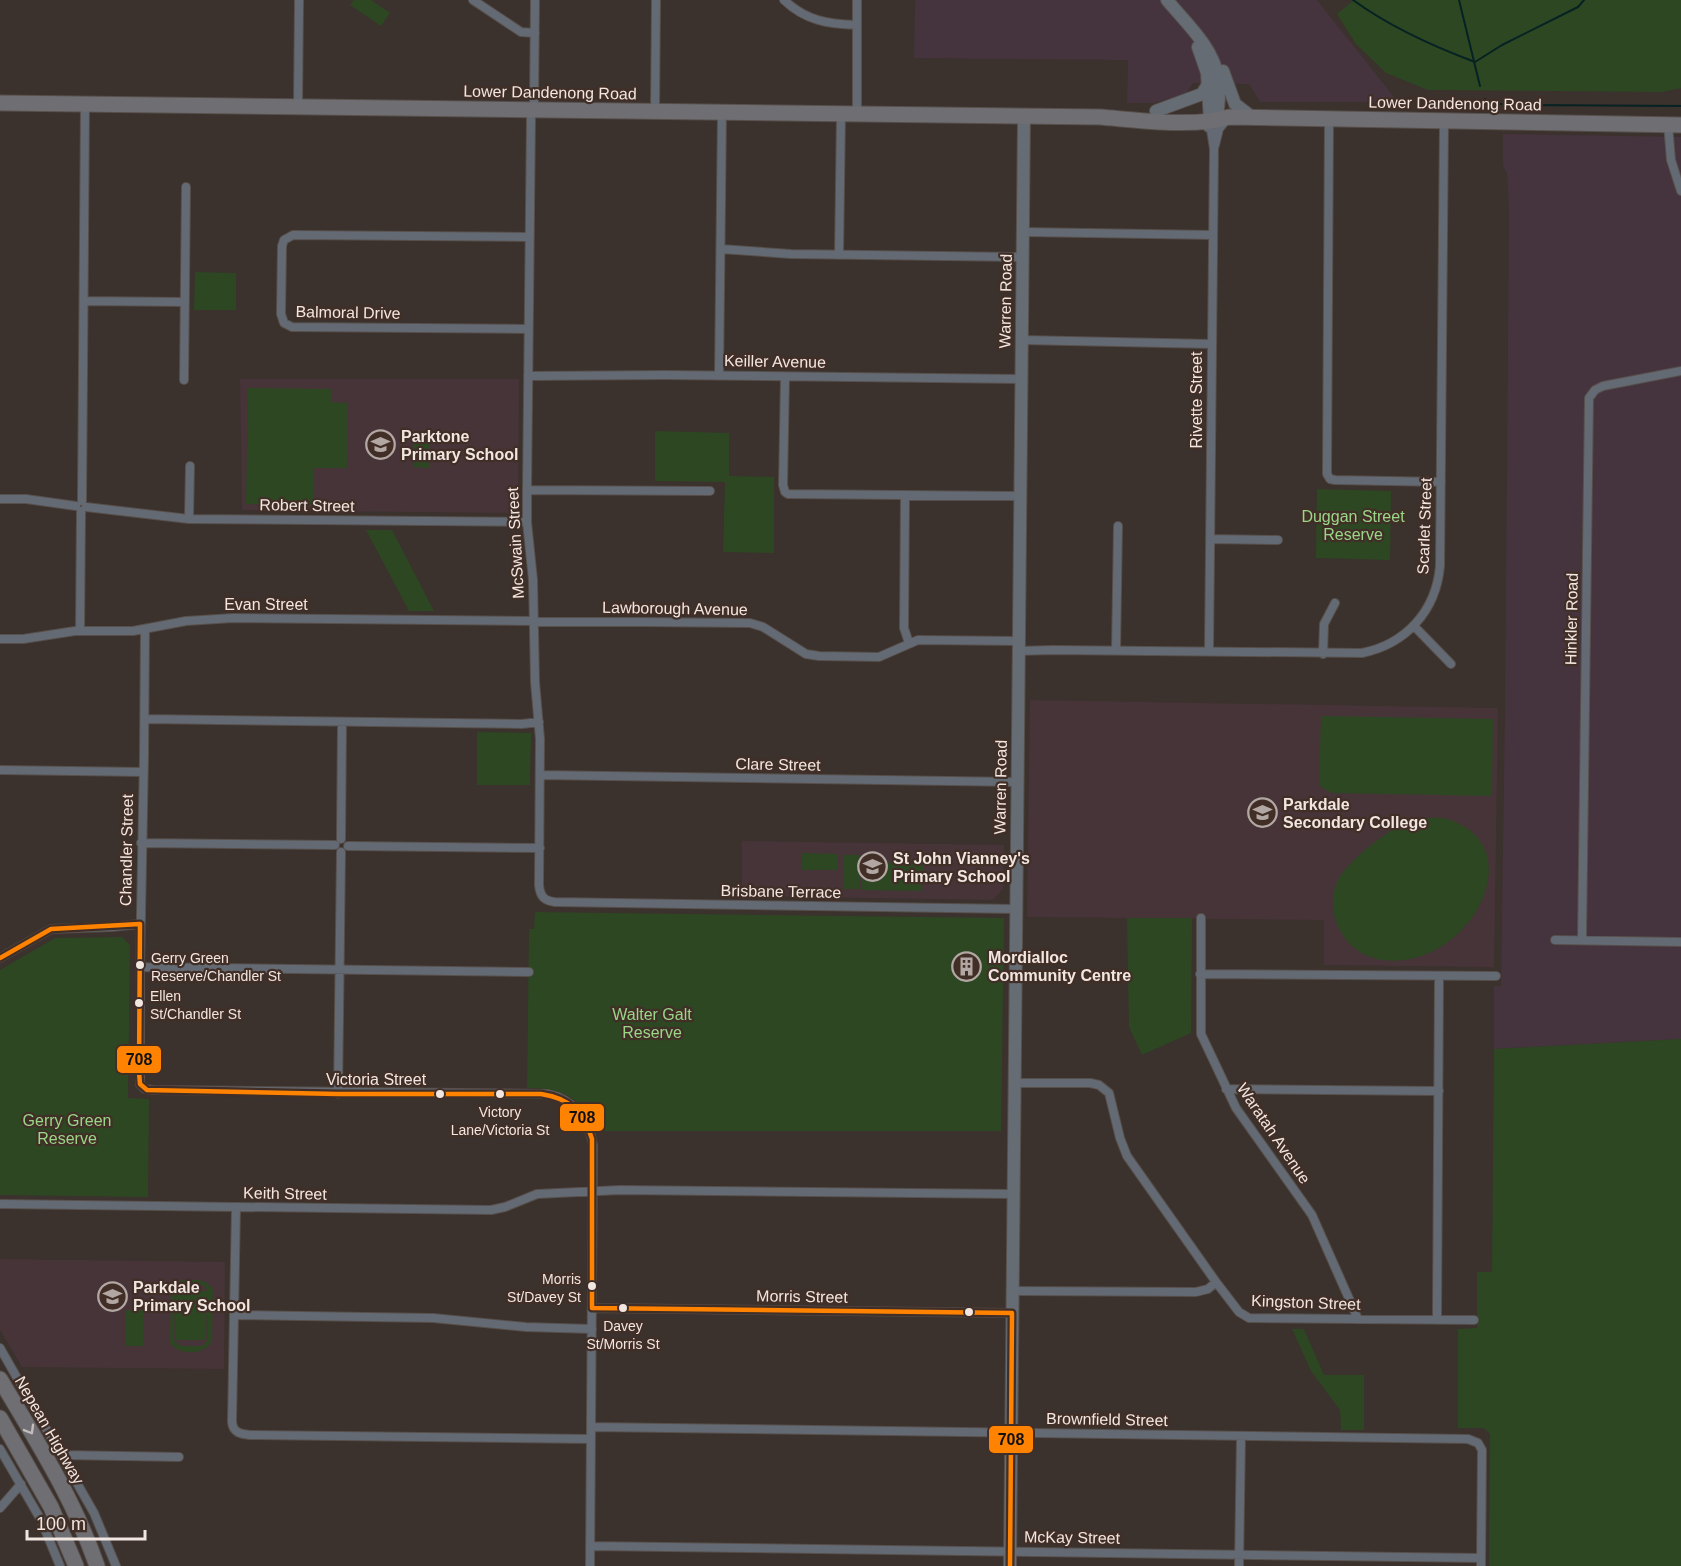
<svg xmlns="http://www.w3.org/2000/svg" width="1681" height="1566" viewBox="0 0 1681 1566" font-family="Helvetica,sans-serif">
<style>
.industrial{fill:#45343d}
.education{fill:#473438}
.green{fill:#2d4723;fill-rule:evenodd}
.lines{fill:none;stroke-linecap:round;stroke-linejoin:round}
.stream{stroke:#062222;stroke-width:2}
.street-casing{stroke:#574f4b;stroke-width:10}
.secondary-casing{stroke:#574f4b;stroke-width:14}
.highway-casing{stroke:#574f4b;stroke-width:17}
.street{stroke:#646a73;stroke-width:8}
.secondary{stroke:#666c74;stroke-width:12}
.highway{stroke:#6f6f73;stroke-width:15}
.bus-1-casing{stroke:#412f27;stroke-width:9}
.bus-1{stroke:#ff8200;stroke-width:4.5}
.oneway{stroke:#c4bcba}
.bus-dot{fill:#f2e6e1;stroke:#412f27;stroke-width:2}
.labels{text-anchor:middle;stroke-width:4.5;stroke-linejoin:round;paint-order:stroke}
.bus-label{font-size:14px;fill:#f2e6e1;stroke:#412f27;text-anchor:start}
.street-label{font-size:16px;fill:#f2e6e1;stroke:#412f27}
.poi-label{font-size:16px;font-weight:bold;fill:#f2e6e1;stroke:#412f27;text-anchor:start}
.park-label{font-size:16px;fill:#99d687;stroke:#412f27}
.line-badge{stroke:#412f27;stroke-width:2}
.pale-badge-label{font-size:16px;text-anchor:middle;font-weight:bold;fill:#111}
</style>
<rect width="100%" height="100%" fill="#3b312d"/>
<path class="industrial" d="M915 0H1317L1398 102H1260L1249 84 1193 83 1186 94 1154 103H1127L1128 60 914 58Z
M1503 134 1681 137V1039L1494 1049V986H1501L1505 708 1509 210 1507 173 1503 166Z"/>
<path class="education" d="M240 379H519L518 513 242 510Z
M1030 700 1498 708 1494 967 1324 965V920L1027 917Z
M742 841 1004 845 1003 889 993 900 742 896Z
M0 1259 225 1262 224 1369 22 1367 0 1330Z"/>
<path class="green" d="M354 0H371L390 13 381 26 350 5Z
M1354 0H1681V88L1662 92 1428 90 1386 73 1356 44 1337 14Z
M195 272 236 273V310H194Z
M248 388 331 389V402L348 403 347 468H314L313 505 246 504Z
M655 431 729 433V476L774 477V553L723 552 725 482 655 481Z
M413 438H430V468L413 467Z
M1317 489 1391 491 1390 560 1316 558Z
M366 530H392L434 611H409Z
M1321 716 1493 719 1492 796 1332 793 1319 786Z
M477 732 531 733 530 785H477Z
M1427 818C1434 818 1443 817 1450 820 1534 848 1468 971 1383 960 1347 956 1323 917 1337 882 1345 863 1386 831 1405 823 1412 821 1420 820 1427 818Z
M802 853 838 854V870H802Z
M843 855H859V889H843Z
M861 862 923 863 922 891 861 890Z
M535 912 1004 918 1001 1131H596C584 1097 561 1088 527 1088L529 929H534Z
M1127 918H1192L1191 1033 1142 1055 1129 1027Z
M122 937 130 945 128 1098 149 1099 148 1197 0 1195V970L55 938Z
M1681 1039V1566H1489L1490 1434 1484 1428H1458V1329L1477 1328V1272H1492L1494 1049Z
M183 1280C195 1280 207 1278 213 1290L212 1340C206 1356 177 1356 170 1342L171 1291 175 1283ZM183 1285H203L208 1291V1339L203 1346H180L174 1340 175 1292 177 1287Z
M176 1290 207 1291 206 1340H175Z
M126 1310H143V1346H126Z
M1292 1329H1304L1324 1375H1364V1430H1341L1340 1410 1311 1371Z"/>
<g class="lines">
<path class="stream" d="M1353 0C1390 27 1432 46 1475 62L1502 45 1578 7 1584 0
M1459 0 1480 86
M1485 99 1489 103 1511 105 1681 106"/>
<defs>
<path id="street" d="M473 0 521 32 535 33
M535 0 534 103 531 117 527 490V522L533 580 535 682 540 739 539 885C540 896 544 901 555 902L1015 909
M784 0C806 21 828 24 857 25
M298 107 299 0
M655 111 656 0
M857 114V0
M1329 118 1327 474 1330 479 1335 480 1441 482
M1202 123 1211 130 1214 149 1209 652
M1668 124 1671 160 1681 191
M1215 145 1219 129 1227 119
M1023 232 1213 235
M721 249 791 254 1022 257
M839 255 841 114
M84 301 185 302
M528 329 292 327 284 323 281 314 282 246 284 240 293 235 529 237
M1022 340 1212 344
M528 376 664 375 1021 379
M719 376 722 112
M785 377 783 485 785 492 788 494 1020 496
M184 380 186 187
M527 490 710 491
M905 496 904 628 909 643
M0 499H26L76 506
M82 501 85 104
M86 507 189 519 527 522
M189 519 190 466
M1210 539 1278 540
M1414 626 1451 664
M145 629 144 756 140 967V1084L145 1089 153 1090 547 1094C573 1099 589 1119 593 1145L590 1566
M80 631 81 511
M0 639H23L75 631H133L186 621 233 618 750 623 763 627 806 654 819 656 879 657 918 640 1018 641
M1116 650 1118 526
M1018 651 1052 650 1362 653C1406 644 1436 611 1440 566L1444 122
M1323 654 1324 624 1335 603
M145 719 522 724 539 722
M0 770 143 772
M540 775 1017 782
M341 839 342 722
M141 843 335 845
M348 846 540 848
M1201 918V1034L1236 1108 1312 1215 1358 1319
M1582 939 1589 398 1595 390 1603 386 1681 371
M1555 940 1681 942
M0 958 51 929 111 927 140 924
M140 967 529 972
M1200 974 1496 976
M1014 1083H1090L1099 1085 1109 1093 1120 1138 1127 1156 1216 1282
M1226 1089 1439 1091
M338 1094 341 852
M0 1204 491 1210 505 1207 537 1194 620 1190 1013 1194
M236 1207 232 1422C233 1433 241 1434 250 1435L591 1439
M1012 1291 1196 1292 1208 1289 1216 1282 1239 1312 1249 1318 1474 1320
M592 1308 1012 1313
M234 1315 433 1318 526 1327 592 1329
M1437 1320 1439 976
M0 1348 94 1513 116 1566
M591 1427 1468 1439 1478 1443 1482 1450 1481 1566
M0 1449 41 1520 60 1566
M62 1455 179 1457
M0 1508 21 1484
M590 1546 1481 1558
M1239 1566 1241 1436"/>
<path id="secondary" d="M1167 0C1186 23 1213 47 1218 77 1221 91 1218 106 1217 119
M1198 47 1207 73 1210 120
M1223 71 1235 104 1252 117
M1156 111 1202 94 1208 84
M1010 1566 1024 116"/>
<path id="highway" d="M0 103 1100 117C1137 120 1194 128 1229 117L1681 125
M0 1379C36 1440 74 1499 97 1566
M0 1418 51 1507 76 1566"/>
</defs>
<use href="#street" class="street-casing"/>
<use href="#secondary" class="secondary-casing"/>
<use href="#highway" class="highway-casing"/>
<use href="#street" class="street"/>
<use href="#secondary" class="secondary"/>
<use href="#highway" class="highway"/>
<defs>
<path id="bus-1" d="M0 958 51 929 140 924 139 1072 140 1084 147 1090 338 1094H541C569 1098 584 1112 592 1139V1308
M592 1308 1012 1313
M1010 1566 1012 1313"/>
</defs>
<use href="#bus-1" class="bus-1-casing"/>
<use href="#bus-1" class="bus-1"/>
</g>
<defs><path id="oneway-chevron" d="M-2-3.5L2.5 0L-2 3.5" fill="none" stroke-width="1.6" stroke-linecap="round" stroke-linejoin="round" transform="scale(1.5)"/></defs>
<use class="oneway" href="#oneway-chevron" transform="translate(30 1430) rotate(60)"/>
<defs>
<symbol id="school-ring" viewBox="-11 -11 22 22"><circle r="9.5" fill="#412f27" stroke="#b2a7a2" stroke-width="1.5"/><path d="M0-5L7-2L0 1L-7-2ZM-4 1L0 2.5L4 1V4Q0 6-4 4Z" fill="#b2a7a2"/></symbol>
<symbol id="building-ring" viewBox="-11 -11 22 22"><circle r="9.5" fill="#412f27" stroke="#b2a7a2" stroke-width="1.5"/><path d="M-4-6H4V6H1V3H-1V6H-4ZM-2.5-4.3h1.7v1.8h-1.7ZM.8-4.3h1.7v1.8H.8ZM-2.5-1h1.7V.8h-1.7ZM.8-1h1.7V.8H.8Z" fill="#b2a7a2"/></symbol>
</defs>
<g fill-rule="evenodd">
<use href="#school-ring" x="364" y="428" width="33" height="33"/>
<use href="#school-ring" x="1246" y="796" width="33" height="33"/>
<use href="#school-ring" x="856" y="850" width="33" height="33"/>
<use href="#building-ring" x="950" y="950" width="33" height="33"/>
<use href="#school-ring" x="96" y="1280" width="33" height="33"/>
</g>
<g class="bus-dot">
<circle cx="140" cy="965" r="5"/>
<circle cx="139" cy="1003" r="5"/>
<circle cx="440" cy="1094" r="5"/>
<circle cx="500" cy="1094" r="5"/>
<circle cx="592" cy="1286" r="5"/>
<circle cx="623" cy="1308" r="5"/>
<circle cx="969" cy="1312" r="5"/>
</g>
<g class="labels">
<g class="bus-label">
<text x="151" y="963">Gerry Green<tspan x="151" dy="18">Reserve/Chandler St</tspan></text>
<text x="150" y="1001">Ellen<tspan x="150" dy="18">St/Chandler St</tspan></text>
<text x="500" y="1117" text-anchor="middle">Victory<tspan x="500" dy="18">Lane/Victoria St</tspan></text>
<text x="581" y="1284" text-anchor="end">Morris<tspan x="581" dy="18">St/Davey St</tspan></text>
<text x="623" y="1331" text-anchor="middle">Davey<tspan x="623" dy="18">St/Morris St</tspan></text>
</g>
<g class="street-label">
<text transform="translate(550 92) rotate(1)" y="6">Lower Dandenong Road</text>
<text transform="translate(1455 103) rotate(1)" y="6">Lower Dandenong Road</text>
<text transform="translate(1005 301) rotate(-89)" y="6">Warren Road</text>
<text transform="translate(348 312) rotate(1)" y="6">Balmoral Drive</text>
<text transform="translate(775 361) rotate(1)" y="6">Keiller Avenue</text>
<text transform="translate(1196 400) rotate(-90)" y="6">Rivette Street</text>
<text transform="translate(307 505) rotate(1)" y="6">Robert Street</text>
<text transform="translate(1424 526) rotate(-88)" y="6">Scarlet Street</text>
<text transform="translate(515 543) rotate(-93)" y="6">McSwain Street</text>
<text x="266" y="610">Evan Street</text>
<text transform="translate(675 608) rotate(1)" y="6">Lawborough Avenue</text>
<text transform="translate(1571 619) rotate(-89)" y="6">Hinkler Road</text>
<text transform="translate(778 764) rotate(1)" y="6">Clare Street</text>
<text transform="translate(1000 787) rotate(-89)" y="6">Warren Road</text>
<text transform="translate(126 850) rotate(-89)" y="6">Chandler Street</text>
<text transform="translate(781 891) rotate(1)" y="6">Brisbane Terrace</text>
<text x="376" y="1085">Victoria Street</text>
<text transform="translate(1274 1133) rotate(56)" y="6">Waratah Avenue</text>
<text transform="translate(285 1193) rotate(1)" y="6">Keith Street</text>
<text transform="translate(802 1296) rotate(1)" y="6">Morris Street</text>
<text transform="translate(1306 1302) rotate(2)" y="6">Kingston Street</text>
<text transform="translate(1107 1419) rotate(1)" y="6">Brownfield Street</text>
<text transform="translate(50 1430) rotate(60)" y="6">Nepean Highway</text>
<text transform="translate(1072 1537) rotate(1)" y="6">McKay Street</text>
</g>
<g class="poi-label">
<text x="401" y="442">Parktone<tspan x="401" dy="18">Primary School</tspan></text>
<text x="1283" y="810">Parkdale<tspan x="1283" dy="18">Secondary College</tspan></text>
<text x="893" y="864">St John Vianney's<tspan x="893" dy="18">Primary School</tspan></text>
<text x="988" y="963">Mordialloc<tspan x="988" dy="18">Community Centre</tspan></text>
<text x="133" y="1293">Parkdale<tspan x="133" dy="18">Primary School</tspan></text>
</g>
<g class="park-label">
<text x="1353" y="522">Duggan Street<tspan x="1353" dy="18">Reserve</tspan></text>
<text x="652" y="1020">Walter Galt<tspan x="652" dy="18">Reserve</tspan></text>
<text x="67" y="1126">Gerry Green<tspan x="67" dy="18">Reserve</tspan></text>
</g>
</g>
<g class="line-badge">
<rect x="116" y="1045" width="46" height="29" rx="6" fill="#ff8200"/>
<rect x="559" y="1103" width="46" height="29" rx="6" fill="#ff8200"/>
<rect x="988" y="1425" width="46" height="29" rx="6" fill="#ff8200"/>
</g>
<g class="pale-badge-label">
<text x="139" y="1065">708</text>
<text x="582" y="1123">708</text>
<text x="1011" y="1445">708</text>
</g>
<path d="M27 1530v9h118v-9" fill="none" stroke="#f2e6e1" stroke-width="3"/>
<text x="36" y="1530" font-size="18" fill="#f2e6e1" stroke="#412f27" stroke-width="4.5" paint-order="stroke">100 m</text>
</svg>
